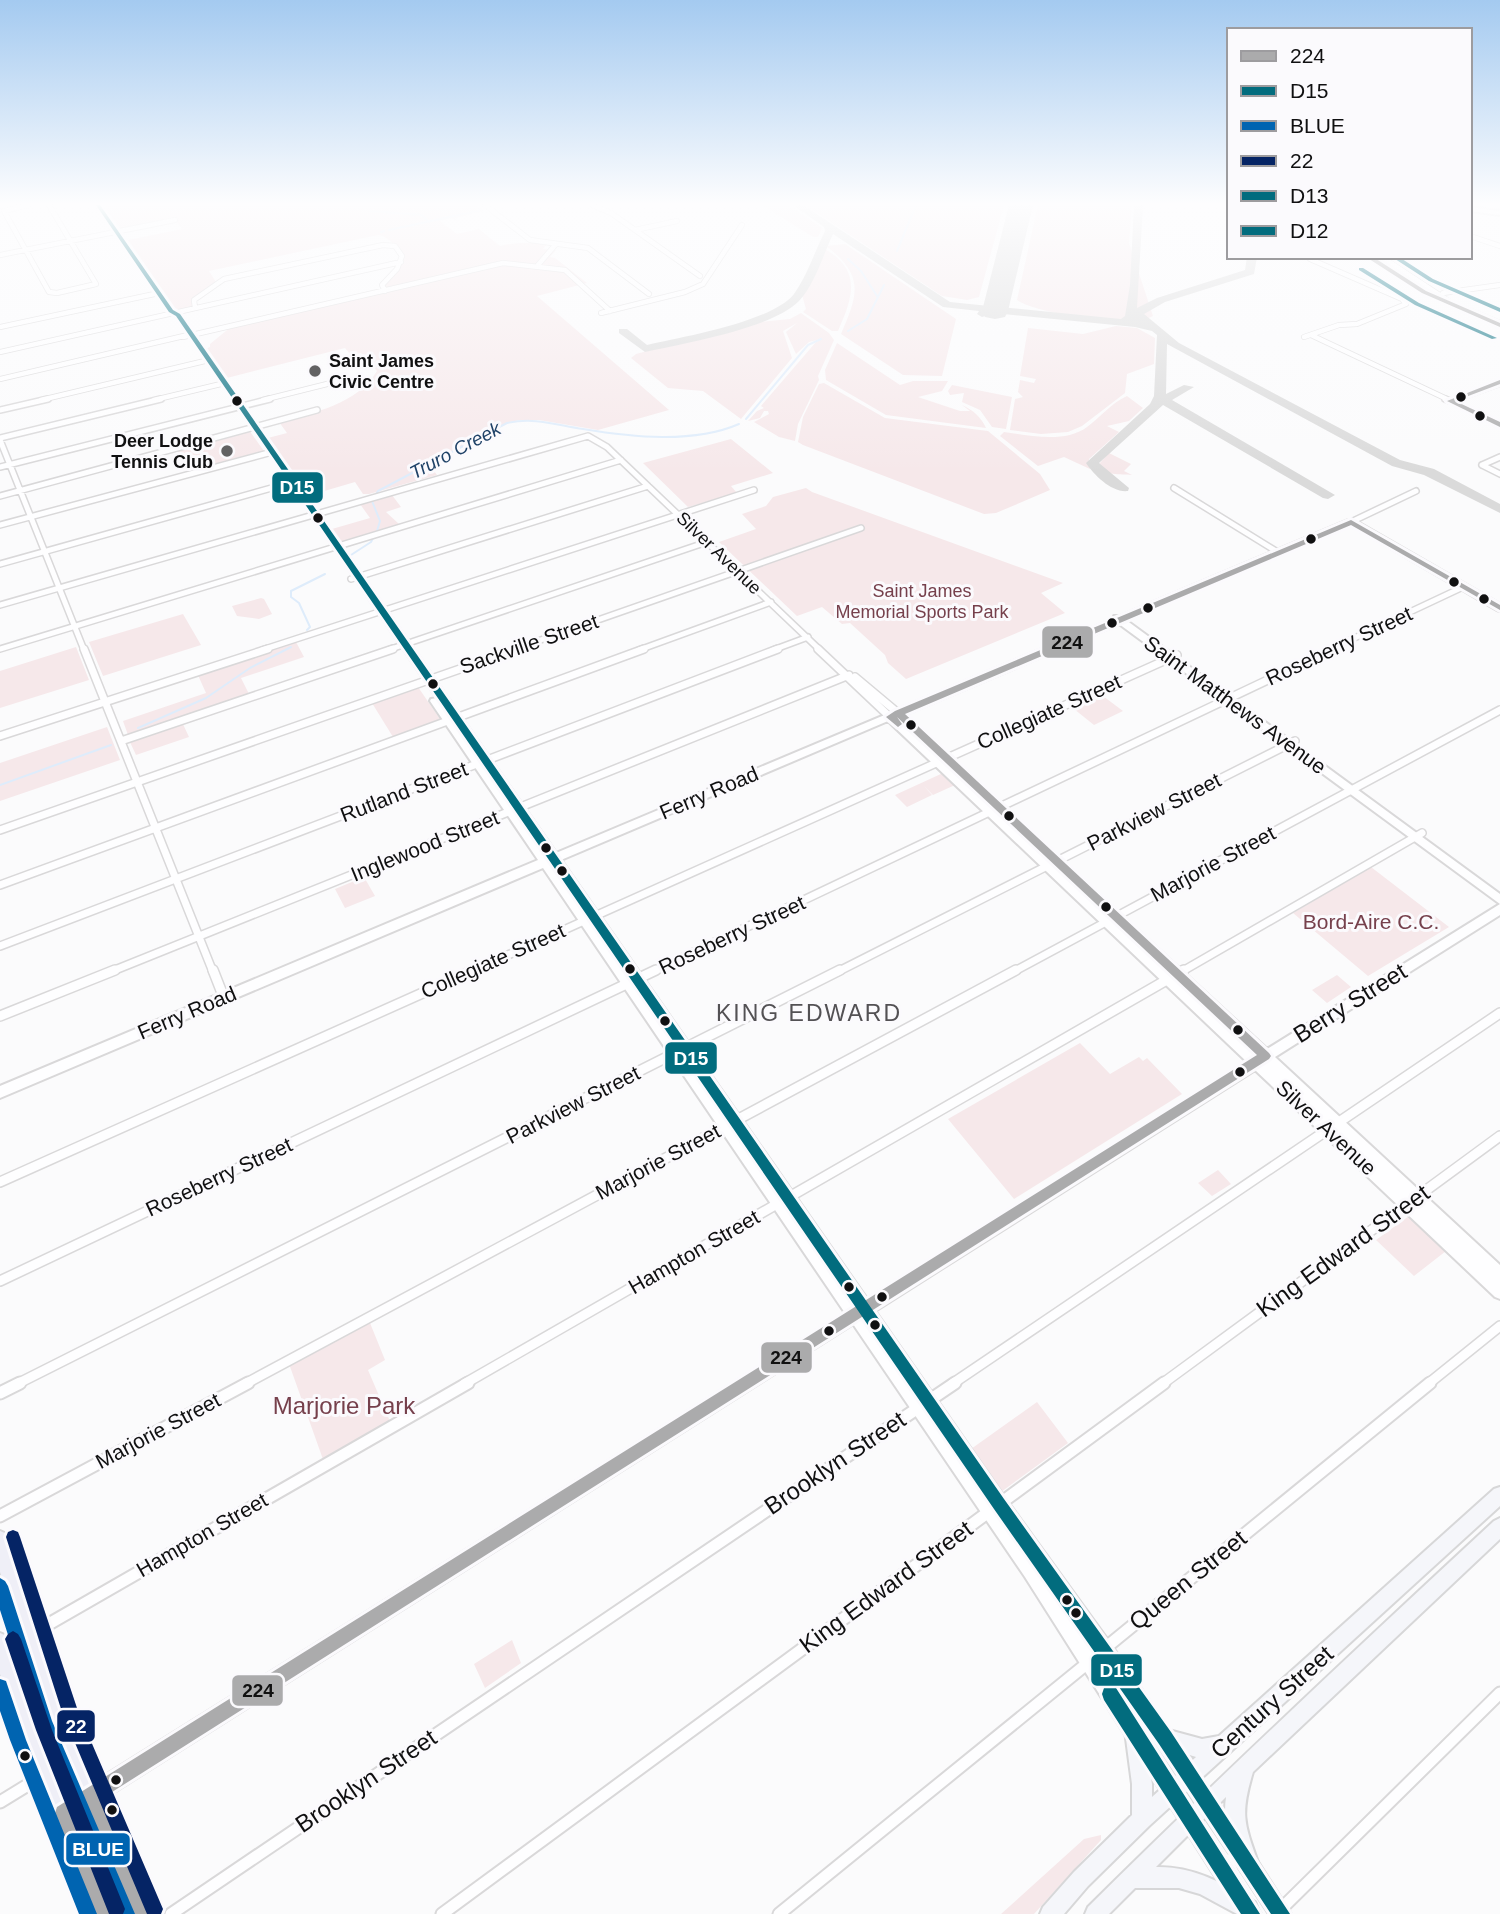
<svg xmlns="http://www.w3.org/2000/svg" width="1500" height="1914" viewBox="0 0 1500 1914" font-family="Helvetica,sans-serif">
<style>
.green{fill:#f6e8ea}
.lines{fill:none;stroke-linecap:round;stroke-linejoin:round}
.stream{stroke:#deecfb;stroke-width:2}
.taxiway{fill:#dadada;fill-rule:evenodd}
.runway{fill:#dadada;fill-rule:evenodd}
.street-far4-casing{stroke:#d9d8d9;stroke-width:6}
.street-far3-casing{stroke:#d9d8d9;stroke-width:8}
.street-far2-casing{stroke:#d9d8d9;stroke-width:10}
.street-far1-casing{stroke:#d9d8d9;stroke-width:12}
.street-casing{stroke:#d9d8d9;stroke-width:15}
.secondary-casing{stroke:#d9d8d9;stroke-width:4}
.primary-casing{stroke:#d7d7d8;stroke-width:4}
.highway-casing{stroke:#d7d7d8;stroke-width:4}
.street-far4{stroke:#fefeff;stroke-width:4.5}
.street-far3{stroke:#fefeff;stroke-width:5}
.street-far2{stroke:#fefeff;stroke-width:7}
.street-far1{stroke:#fefeff;stroke-width:9}
.street{stroke:#fefeff;stroke-width:11}
.secondary{fill:#fefeff;fill-rule:evenodd}
.primary{fill:#f5f6fa;fill-rule:evenodd}
.highway{fill:#efeff7;fill-rule:evenodd}
.bus-1-casing{stroke:#fbfafd;stroke-width:6}
.bus-2-casing{stroke:#fbfafd;stroke-width:6}
.bus-3-casing{stroke:#fbfafd;stroke-width:6}
.bus-4-casing{stroke:#fbfafd;stroke-width:6}
.bus-5-casing{stroke:#fbfafd;stroke-width:6}
.bus-6-casing{stroke:#fbfafd;stroke-width:6}
.bus-1{fill:#ababac;fill-rule:evenodd}
.bus-2{fill:#026c7e;fill-rule:evenodd}
.bus-3{fill:#0064b1;fill-rule:evenodd}
.bus-4{fill:#052465;fill-rule:evenodd}
.bus-5{fill:#026c7e;fill-rule:evenodd}
.bus-6{fill:#026c7e;fill-rule:evenodd}
.poi-dot{fill:#626263;stroke:#fbfafd;stroke-width:2.5}
.bus-dot{fill:#101011;stroke:#fbfafd;stroke-width:2.5}
.labels{text-anchor:middle;stroke-width:6;stroke-linejoin:round;paint-order:stroke}
.far-poi-label{font-size:18px;font-weight:bold;fill:#101011;stroke:#fbfafd;text-anchor:start}
.far-street-label{font-size:18px;fill:#101011;stroke:#fbfafd}
.far-park-label{font-size:18px;fill:#76404c;stroke:#fbfafd}
.far-water-label{font-size:19px;font-style:italic;fill:#1f4267;stroke:#fbfafd}
.street-label{font-size:21px;fill:#101011;stroke:#fbfafd}
.park-label{font-size:21px;fill:#76404c;stroke:#fbfafd}
.neighbourhood-label{font-size:23px;letter-spacing:2px;fill:#535154;stroke:#fbfafd}
.near-street-label{font-size:24px;fill:#101011;stroke:#fbfafd}
.near-park-label{font-size:24px;fill:#76404c;stroke:#fbfafd}
.line-badge{stroke:#fbfafd;stroke-width:2.5}
.badge-label{font-size:19px;text-anchor:middle;font-weight:bold;fill:#fff}
.pale-badge-label{font-size:19px;text-anchor:middle;font-weight:bold;fill:#111}
</style>
<rect width="100%" height="100%" fill="#fbfbfc"/>
<path class="green" d="M98 205H476L484 211 455 218 458 222 452 218 440 221 457 234 479 229 500 246C517 242 529 243 547 244L543 249 556 250 550 257 555 258 587 283 537 296 669 410 598 430 539 420H520L507 423 428 463 437 475 369 494H363L355 482 304 497 264 439 287 433 279 422C314 413 357 404 377 371L361 353 351 355 345 348 223 379 203 350 210 347V344L232 326 384 291 382 288 394 273 402 257C397 248 389 236 378 235L209 271 216 282 194 300 195 308 173 313 123 241 182 229 175 220 116 232Z
M762 205H788L822 228 818 237H813Z
M805 205H1004L979 297 967 300 942 296Z
M1038 205H1132L1129 243 1153 316C1148 318 1142 321 1137 322 1114 324 1035 313 1017 300Z
M845 244 956 319 942 376 903 375 841 334C858 294 865 276 826 246Z
M825 249C863 271 852 299 838 331H832L803 312 806 309 802 295Z
M801 313 829 333 834 340 818 376 819 380 798 424 795 441 779 437 754 422 769 414 768 411H764L760 418 748 421 757 411 764 408 761 406 816 342 821 339 809 342 796 354 786 332 797 323 783 331 792 358 741 419 703 391 668 388 631 358 636 354 758 322 790 319Z
M1116 326 1137 328 1155 338 1154 364 1127 374 1125 393 1082 426 1068 432 1041 434 1010 430 1015 399 1023 397 1018 392 1020 380 1034 383 1036 379 1020 376 1028 328 1083 334Z
M837 343 900 385 913 381H948L942 391 918 397 960 411H970L962 405C973 410 981 417 986 428L886 415 826 380 825 370Z
M824 383 885 418 988 431 1040 474 1050 490 996 513 984 514 803 445 798 442 803 417 819 384Z
M952 385 1012 397 1006 429 992 427 980 410 962 402 964 393 950 395 948 391Z
M1127 396 1143 408 1129 421 1107 426 1119 432 1089 459 1090 469 1064 457 1038 466 1000 436 1004 432C1029 435 1064 444 1087 427 1100 418 1111 403 1127 396Z
M249 430 266 454 188 475 177 449Z
M731 439 773 473 731 486 737 493 688 507 643 463Z
M1109 453 1131 464 1124 471 1132 475C1121 474 1103 476 1099 464Z
M806 488 812 492 1063 583 1041 593 1065 613 906 679 888 663 885 655 850 623 842 624 822 607 797 616 719 542 756 529 742 514 766 506 773 497Z
M392 495 401 507 386 512 399 524 341 542 332 529 370 518 360 504Z
M261 598 264 599 272 614 259 619 237 616 232 606Z
M183 614 201 645 103 676 89 642Z
M296 642 304 657 241 678 249 694 128 735 123 721 206 693 197 673Z
M76 647 89 680 0 708V671Z
M418 687 440 719 393 737 372 703Z
M1103 696 1123 711 1094 725 1074 709Z
M182 722 189 737 136 755 129 740Z
M107 727 120 760 0 801V763Z
M943 773 955 785 933 795 924 786 932 795 907 807 895 795Z
M1371 867 1449 927 1368 976 1293 913Z
M364 877 375 896 345 908 335 889Z
M1337 975 1351 987 1327 1003 1312 990Z
M1080 1043 1110 1074 1139 1057 1143 1061 1147 1058 1182 1094 1014 1199 948 1119Z
M1218 1170 1231 1184 1212 1196 1198 1183Z
M1409 1216 1446 1251 1414 1276 1376 1240Z
M368 1318 385 1360 368 1370 392 1426 325 1465 288 1361Z
M1037 1402 1068 1443 1001 1492 971 1449Z
M512 1640 521 1663 485 1688 474 1664Z
M1101 1835V1840L1034 1914H1001L1084 1839Z"/>
<g class="lines">
<path class="stream" d="M370 211 422 215 429 222
M389 230 482 210
M381 232 384 231
M897 251 916 205
M848 259 861 271 877 296
M848 331 867 319 884 285
M746 419 808 345 821 339
M375 496 378 491 507 423C535 417 556 425 583 429 631 437 693 444 739 424
M372 501 380 521 377 531
M351 555 371 542 374 536
M307 630 310 627 299 603 291 597V591L325 574
M138 728 206 698 250 668 291 647
M0 785 111 745"/>
<path class="taxiway" d="M793 205H803L950 302 989 306 995 285 1000 282 1005 285 1000 307 1121 319 1125 316 1130 285 1134 205H1143L1137 308 1157 298 1245 270 1247 257H1257L1254 274 1165 302 1144 314 1179 343 1400 460 1434 469 1500 504V513L1424 475 1392 466 1167 344 1166 394 1184 385 1194 387 1172 400 1335 495 1328 499 1323 498 1163 405 1099 463 1129 488 1128 491C1112 493 1094 475 1086 463L1150 404 1154 396 1157 335 1152 331 1135 327 994 313 982 317 977 314 979 311 943 307 833 234C823 255 815 284 799 301 771 329 684 343 645 352L619 333V329H627L647 345C682 337 772 322 794 294 807 276 815 251 825 231L824 227Z"/>
<path class="runway" d="M1009 205H1033L1008 311 1005 317 995 319 985 317 982 311Z"/>
<defs>
<path id="street-far4" d="M28 205 4 211 49 292 57 293 96 284 49 205
M485 205 530 240 588 248 649 294
M592 205 611 213 700 276
M635 230 677 221
M1470 236 1500 246
M0 255 175 220
M1382 257 1453 304
M538 265 556 244
M1441 296 1443 293 1500 285
M195 308 194 300 224 279 383 245 395 246 402 256 397 269 382 285 385 291
M601 313 685 292 703 284 742 225
M0 327 159 293
M1311 335 1449 400
M183 337 503 263 565 270 610 311
M1304 337 1339 325 1357 324 1406 304 1402 299 1310 259
M0 352 401 262
M0 379 188 335
M41 400 209 360
M154 400 225 383
M263 400 343 380"/>
<path id="street-far3" d="M1445 399 1450 401
M0 410 48 399
M0 438 161 399
M0 440 84 650
M1482 465 1500 474
M1482 465 1500 457
M0 467 270 399
M1174 488 1279 553
M0 496 317 410
M1351 522 1416 491
M0 525 272 452
M0 564 293 482
M351 579 648 486
M0 605 588 436 607 447 820 650
M0 649 621 460
M262 650 754 490
M388 650 707 542
M512 650 861 528
M639 650 771 602
M773 650 808 637
M1329 650 1463 587"/>
<path id="street-far2" d="M84 649 213 972
M818 649 890 717
M855 677 898 713
M0 736 268 649
M121 741 393 649
M0 830 517 649
M0 885 644 649
M0 946 778 649
M110 972 849 675
M470 972 1177 655
M652 972 1333 649
M837 972 1295 741
M1013 972 1500 710
M1181 972 1422 833"/>
<path id="street-far1" d="M213 970 224 998
M0 1016 115 970
M0 1182 474 970
M0 1281 656 970
M17 1384 840 970
M245 1384 1016 970
M464 1384 1184 970
M952 1384 1500 1013
M1162 1384 1500 1136
M1428 1384 1500 1326"/>
<path id="street" d="M0 1393 20 1383
M0 1516 248 1383
M1104 1649 1430 1383
M0 1652 468 1383
M0 1802 44 1775
M1279 1911 1500 1693
M96 1914 129 1893
M171 1914 955 1383
M442 1914 1164 1383
M779 1914 1089 1662"/>
<path id="secondary" d="M95 205H101L173 310 180 314 556 853 1113 619 1114 616H1120L1348 520H1354L1500 604V611L1497 610 1351 525 1126 620 1500 894V904L1119 624 897 718 1082 891 1088 887 1092 888 1267 1049 1500 904V915L1275 1057 1500 1265V1299L1495 1297 1255 1070 875 1311 1005 1498 1110 1643 1243 1839 1246 1846 1243 1852 1246 1851 1253 1854 1291 1914H1269L1239 1868 1236 1861 1239 1855 1229 1853 1079 1630 1261 1914H1239L1025 1577 853 1324 70 1820 63 1823 56 1820 53 1813 56 1806 845 1313 543 868 0 1098V1086L538 860 430 701 431 699 437 698 176 316 169 312ZM888 721 1247 1062 867 1299 561 860Z
M1470 207 1500 211V215L1470 211Z
M1366 257H1374L1426 291 1500 322V327L1422 293Z
M1500 380V385L1456 401 1500 422V427L1446 401Z"/>
<path id="primary" d="M1500 1487V1506L1149 1826 1088 1886 1064 1914H1040L1043 1907 1074 1872 1132 1815V1784L1125 1731 1127 1724 1134 1722 1141 1724 1143 1731 1152 1784V1797L1196 1757 1158 1745 1156 1738 1158 1731 1165 1729 1202 1739 1219 1736 1494 1489Z
M1500 1518V1539L1253 1772C1240 1815 1244 1823 1259 1865L1256 1872 1249 1875 1242 1872C1232 1848 1222 1824 1226 1797L1156 1867C1194 1866 1224 1884 1255 1902L1258 1909 1256 1914H1237L1200 1894 1179 1888H1135L1109 1914H1085L1088 1907C1220 1776 1357 1648 1494 1521Z"/>
<path id="highway" d="M0 1531 7 1534 10 1541 67 1716 153 1914H129L46 1717 0 1572Z
M0 1633 7 1636 10 1643 42 1735 115 1914H91L20 1735 0 1674Z"/>
</defs>
<use href="#street-far4" class="street-far4-casing"/>
<use href="#street-far3" class="street-far3-casing"/>
<use href="#street-far2" class="street-far2-casing"/>
<use href="#street-far1" class="street-far1-casing"/>
<use href="#street" class="street-casing"/>
<use href="#secondary" class="secondary-casing"/>
<use href="#primary" class="primary-casing"/>
<use href="#highway" class="highway-casing"/>
<use href="#street-far4" class="street-far4"/>
<use href="#street-far3" class="street-far3"/>
<use href="#street-far2" class="street-far2"/>
<use href="#street-far1" class="street-far1"/>
<use href="#street" class="street"/>
<use href="#secondary" class="secondary"/>
<use href="#primary" class="primary"/>
<use href="#highway" class="highway"/>
<defs>
<path id="bus-1" d="M1366 257H1373L1426 291 1500 323V327L1422 293Z
M1500 380V384L1455 401 1500 422V427L1447 401Z
M1351 520 1500 605V610L1351 525 905 714 1269 1053 1271 1056 1269 1059 101 1799 150 1914H132L87 1807 73 1816 112 1914H94L55 1813 57 1807 1257 1055 897 717 902 724 898 727 886 717 895 711Z"/>
<path id="bus-2" d="M96 205H100L173 310 180 314 1004 1499 1171 1732 1290 1914H1271L1159 1744 994 1509 176 316 169 312Z
M1110 1686 1116 1688 1260 1914H1241L1104 1700 1102 1694 1104 1688Z"/>
<path id="bus-3" d="M0 1578 5 1581 8 1586 52 1721 135 1914H117L36 1722 0 1610Z
M0 1679 6 1681 8 1687 26 1740 97 1914H79L10 1740 0 1711Z"/>
<path id="bus-4" d="M13 1530 18 1532 20 1537 78 1711 163 1909 161 1914H147L62 1712 6 1537 8 1532Z
M13 1631 18 1634 21 1639 52 1730 125 1909 123 1914H109L36 1730 5 1639 8 1634Z"/>
<path id="bus-5" d="M1359 268H1363L1419 303 1497 338 1492 339 1415 305 1359 270Z"/>
<path id="bus-6" d="M1392 257H1399L1433 279 1500 308V312L1429 281Z"/>
</defs>
<use href="#bus-1" class="bus-1-casing"/>
<use href="#bus-2" class="bus-2-casing"/>
<use href="#bus-3" class="bus-3-casing"/>
<use href="#bus-4" class="bus-4-casing"/>
<use href="#bus-5" class="bus-5-casing"/>
<use href="#bus-6" class="bus-6-casing"/>
<use href="#bus-1" class="bus-1"/>
<use href="#bus-2" class="bus-2"/>
<use href="#bus-3" class="bus-3"/>
<use href="#bus-4" class="bus-4"/>
<use href="#bus-5" class="bus-5"/>
<use href="#bus-6" class="bus-6"/>
</g>
<linearGradient id="sky" x2="0" y2="1"><stop stop-color="#a4caf0"/><stop offset="0.43" stop-color="#fdfdfe"/><stop offset="1" stop-color="#fdfdfe" stop-opacity="0"/></linearGradient>
<rect width="1500" height="473" fill="url(#sky)"/>
<g class="poi-dot">
<circle cx="315" cy="371" r="7"/>
<circle cx="227" cy="451" r="7"/>
</g>
<g class="bus-dot">
<circle cx="1461" cy="397" r="6"/>
<circle cx="237" cy="401" r="6"/>
<circle cx="1480" cy="416" r="6"/>
<circle cx="318" cy="518" r="6"/>
<circle cx="1311" cy="539" r="6"/>
<circle cx="1454" cy="582" r="6"/>
<circle cx="1484" cy="599" r="6"/>
<circle cx="1148" cy="608" r="6"/>
<circle cx="1112" cy="623" r="6"/>
<circle cx="433" cy="684" r="6"/>
<circle cx="911" cy="725" r="6"/>
<circle cx="1009" cy="816" r="6"/>
<circle cx="546" cy="848" r="6"/>
<circle cx="562" cy="871" r="6"/>
<circle cx="1106" cy="907" r="6"/>
<circle cx="630" cy="969" r="6"/>
<circle cx="665" cy="1021" r="6"/>
<circle cx="1238" cy="1030" r="6"/>
<circle cx="1240" cy="1072" r="6"/>
<circle cx="849" cy="1287" r="6"/>
<circle cx="882" cy="1297" r="6"/>
<circle cx="875" cy="1325" r="6"/>
<circle cx="829" cy="1331" r="6"/>
<circle cx="1067" cy="1600" r="6"/>
<circle cx="1076" cy="1613" r="6"/>
<circle cx="25" cy="1756" r="6"/>
<circle cx="116" cy="1780" r="6"/>
<circle cx="112" cy="1810" r="6"/>
</g>
<g class="labels">
<g class="far-poi-label">
<text x="329" y="367">Saint James<tspan x="329" dy="21">Civic Centre</tspan></text>
<text x="213" y="447" text-anchor="end">Deer Lodge<tspan x="213" dy="21">Tennis Club</tspan></text>
</g>
<g class="far-street-label">
<text transform="translate(719 553) rotate(44)" y="6">Silver Avenue</text>
</g>
<g class="far-park-label">
<text x="922" y="597">Saint James<tspan x="922" dy="21">Memorial Sports Park</tspan></text>
</g>
<g class="far-water-label">
<text transform="translate(455 450) rotate(-28)" y="7">Truro Creek</text>
</g>
<g class="street-label">
<text transform="translate(529 644) rotate(-19)" y="7">Sackville Street</text>
<text transform="translate(1339 646) rotate(-25)" y="7">Roseberry Street</text>
<text transform="translate(1235 705) rotate(36)" y="7">Saint Matthews Avenue</text>
<text transform="translate(1049 712) rotate(-24)" y="7">Collegiate Street</text>
<text transform="translate(404 792) rotate(-21)" y="7">Rutland Street</text>
<text transform="translate(709 793) rotate(-23)" y="7">Ferry Road</text>
<text transform="translate(1154 812) rotate(-27)" y="7">Parkview Street</text>
<text transform="translate(425 846) rotate(-22)" y="7">Inglewood Street</text>
<text transform="translate(1213 864) rotate(-28)" y="7">Marjorie Street</text>
<text transform="translate(732 935) rotate(-25)" y="7">Roseberry Street</text>
<text transform="translate(493 961) rotate(-24)" y="7">Collegiate Street</text>
<text transform="translate(187 1013) rotate(-23)" y="7">Ferry Road</text>
<text transform="translate(573 1105) rotate(-27)" y="7">Parkview Street</text>
<text transform="translate(1326 1128) rotate(43)" y="7">Silver Avenue</text>
<text transform="translate(658 1162) rotate(-28)" y="7">Marjorie Street</text>
<text transform="translate(219 1177) rotate(-25)" y="7">Roseberry Street</text>
<text transform="translate(694 1252) rotate(-30)" y="7">Hampton Street</text>
<text transform="translate(158 1431) rotate(-28)" y="7">Marjorie Street</text>
<text transform="translate(202 1535) rotate(-30)" y="7">Hampton Street</text>
</g>
<g class="park-label">
<text x="1371" y="929">Bord-Aire C.C.</text>
</g>
<g class="neighbourhood-label">
<text x="809" y="1021">KING EDWARD</text>
</g>
<g class="near-street-label">
<text transform="translate(1350 1003) rotate(-32)" y="8">Berry Street</text>
<text transform="translate(1343 1251) rotate(-36)" y="8">King Edward Street</text>
<text transform="translate(835 1463) rotate(-34)" y="8">Brooklyn Street</text>
<text transform="translate(1188 1580) rotate(-39)" y="8">Queen Street</text>
<text transform="translate(886 1587) rotate(-36)" y="8">King Edward Street</text>
<text transform="translate(1272 1702) rotate(-42)" y="8">Century Street</text>
<text transform="translate(366 1781) rotate(-34)" y="8">Brooklyn Street</text>
</g>
<g class="near-park-label">
<text x="344" y="1414">Marjorie Park</text>
</g>
</g>
<g class="line-badge">
<rect x="271" y="471" width="53" height="33" rx="7" fill="#026c7e"/>
<rect x="1041" y="625" width="53" height="34" rx="7" fill="#ababac"/>
<rect x="664" y="1041" width="54" height="34" rx="7" fill="#026c7e"/>
<rect x="760" y="1341" width="53" height="33" rx="7" fill="#ababac"/>
<rect x="1090" y="1653" width="53" height="34" rx="7" fill="#026c7e"/>
<rect x="231" y="1674" width="53" height="33" rx="7" fill="#ababac"/>
<rect x="56" y="1709" width="40" height="34" rx="7" fill="#052465"/>
<rect x="65" y="1832" width="66" height="34" rx="7" fill="#0064b1"/>
</g>
<g class="badge-label">
<text x="297" y="494">D15</text>
<text x="691" y="1065">D15</text>
<text x="1117" y="1677">D15</text>
<text x="76" y="1733">22</text>
<text x="98" y="1856">BLUE</text>
</g>
<g class="pale-badge-label">
<text x="1067" y="649">224</text>
<text x="786" y="1364">224</text>
<text x="258" y="1697">224</text>
</g>
<rect x="1227" y="28" width="245" height="231" fill="#fbfafd" stroke="#9d9c9f" stroke-width="2"/>
<rect x="1241" y="51" width="35" height="10" fill="#ababac" stroke="#9d9c9f" stroke-width="2"/>
<text x="1290" y="63" font-size="21" fill="#101011">224</text>
<rect x="1241" y="86" width="35" height="10" fill="#026c7e" stroke="#9d9c9f" stroke-width="2"/>
<text x="1290" y="98" font-size="21" fill="#101011">D15</text>
<rect x="1241" y="121" width="35" height="10" fill="#0064b1" stroke="#9d9c9f" stroke-width="2"/>
<text x="1290" y="133" font-size="21" fill="#101011">BLUE</text>
<rect x="1241" y="156" width="35" height="10" fill="#052465" stroke="#9d9c9f" stroke-width="2"/>
<text x="1290" y="168" font-size="21" fill="#101011">22</text>
<rect x="1241" y="191" width="35" height="10" fill="#026c7e" stroke="#9d9c9f" stroke-width="2"/>
<text x="1290" y="203" font-size="21" fill="#101011">D13</text>
<rect x="1241" y="226" width="35" height="10" fill="#026c7e" stroke="#9d9c9f" stroke-width="2"/>
<text x="1290" y="238" font-size="21" fill="#101011">D12</text>
</svg>
